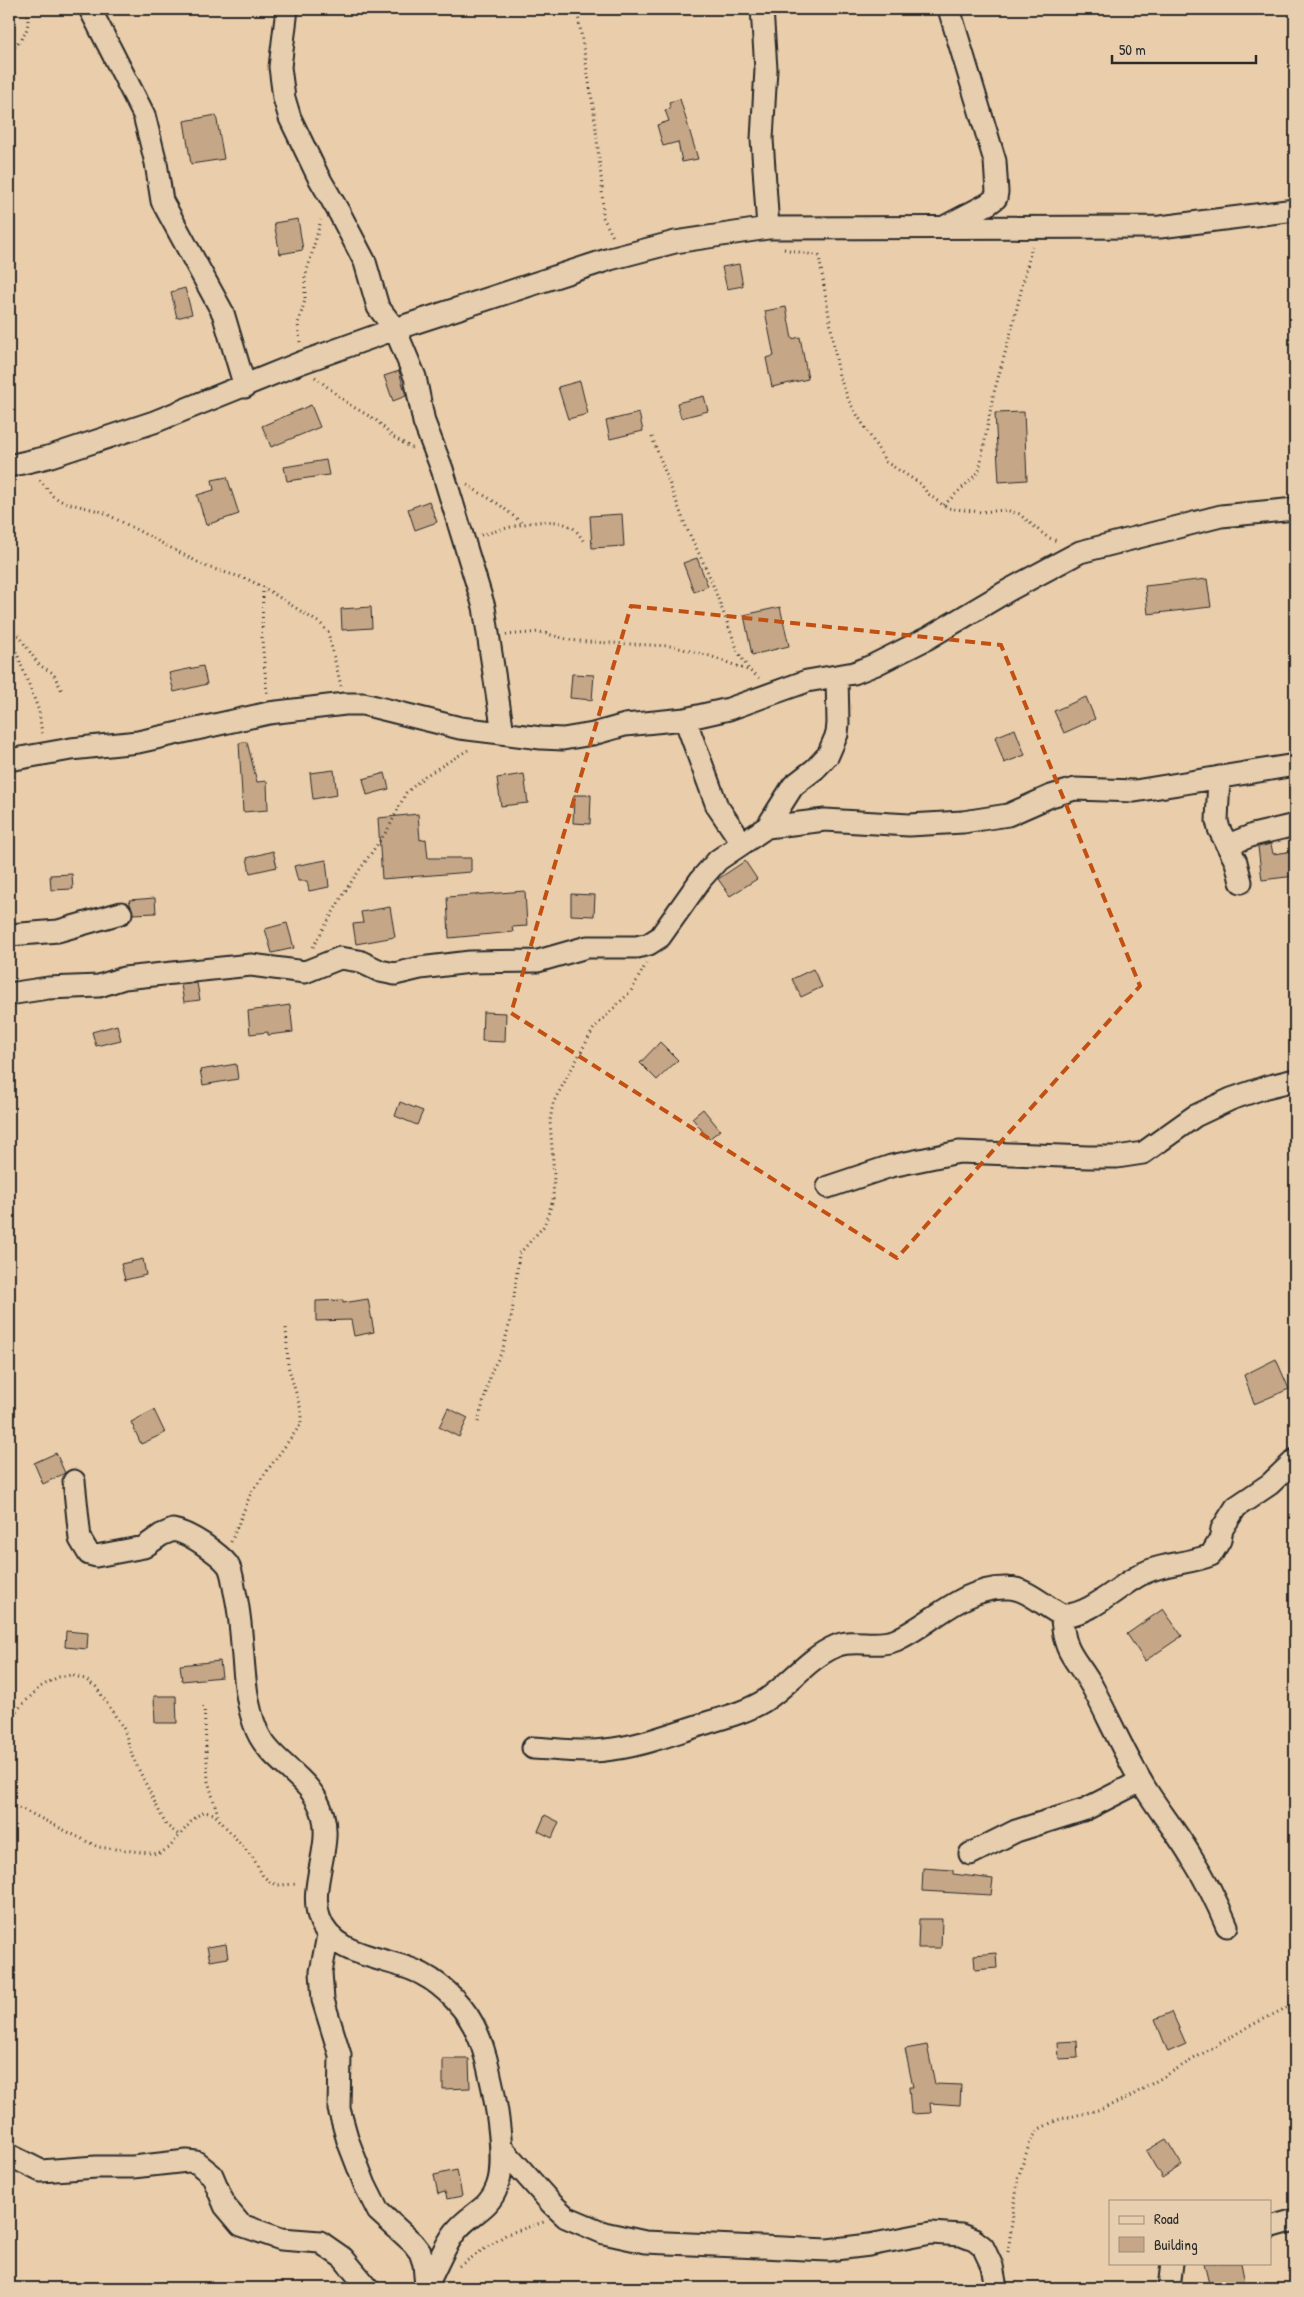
<svg xmlns="http://www.w3.org/2000/svg" width="1304" height="2297" viewBox="0 0 1304 2297" font-family="'Patrick Hand',sans-serif">
<style>
.building{fill:#c5a687;stroke:#2b2b2b}
.lines{fill:none;stroke-linecap:round;stroke-linejoin:round}
.minor-casing{stroke:#2b2b2b;stroke-width:25}
.path{stroke:#2b2b2b;stroke-width:3;stroke-dasharray:1 4;stroke-linecap:butt}
.minor{stroke:#e6ceae;stroke-width:21}
.marked{fill:none;stroke:#c25012;stroke-width:4;stroke-dasharray:10 6;stroke-linejoin:round}
</style>
<rect width="100%" height="100%" fill="#eaceab"/>
<filter id="ink" filterUnits="userSpaceOnUse"><feTurbulence type="fractalNoise" baseFrequency=".02" numOctaves="2"/><feDisplacementMap in="SourceGraphic" scale="10" xChannelSelector="R" yChannelSelector="G"/><feConvolveMatrix kernelMatrix="1 2 1 2 8 2 1 2 1" color-interpolation-filters="sRGB"/></filter>
<g filter="url(#ink)">
<path class="building" d="M680 99 698 159 682 162 678 142 663 146 657 125 669 121 665 110 670 109 669 102Z
M216 115 224 159 191 164 184 121Z
M298 219 303 250 280 254 274 223Z
M739 264 743 286 727 289 722 267Z
M185 288 192 314 177 318 171 292Z
M786 307 792 339 800 337 808 379 772 387 766 358 774 356 765 311Z
M399 371 406 396 393 401 384 376Z
M580 381 588 414 568 419 558 387Z
M704 396 708 411 681 418 677 403Z
M311 405 320 427 271 447 262 426Z
M1024 412 1027 480 999 482 995 413Z
M639 413 643 431 610 439 606 421Z
M326 460 329 475 287 481 284 467Z
M227 477 239 514 206 525 197 495 214 490 212 480Z
M429 501 437 522 415 530 408 509Z
M622 514 624 546 592 548 590 516Z
M697 558 708 586 694 592 683 563Z
M1207 579 1211 607 1148 614 1145 586Z
M371 607 372 628 342 630 341 609Z
M780 607 789 646 752 655 744 615Z
M203 666 207 684 174 692 169 673Z
M572 674 594 675 592 700 570 698Z
M1086 697 1095 719 1064 733 1054 711Z
M1015 729 1025 755 1004 763 995 737Z
M247 742 257 782 267 781 268 810 243 812 239 743Z
M334 770 337 795 313 799 310 773Z
M385 773 389 789 367 795 363 779Z
M524 774 528 803 501 806 497 778Z
M574 795H591L590 824 573 823Z
M418 814 420 840 426 839 428 858H471V872L382 879 378 818Z
M1271 844 1273 854 1295 851V876L1262 880 1258 847Z
M273 851 277 867 250 873 247 858Z
M326 860 329 887 309 891 307 881H298L294 866Z
M745 861 757 879 730 896 718 879Z
M72 874 73 889 51 890 50 875Z
M525 891 527 926 512 927 513 932 449 938 447 897Z
M571 894 595 895 594 916 571 915Z
M155 898 156 913 133 914 129 900Z
M390 907 395 937 356 944 353 924 363 923 361 912Z
M287 923 294 948 272 953 265 929Z
M813 969 822 987 801 997 792 979Z
M197 983 200 1000 184 1002 181 985Z
M290 1005 293 1032 268 1035V1032L250 1034 248 1011Z
M483 1012 506 1013 505 1042 482 1041Z
M117 1025 121 1040 96 1046 92 1032Z
M660 1042 678 1060 657 1080 640 1063Z
M236 1064 238 1079 203 1085 200 1070Z
M400 1102 423 1111 417 1125 395 1116Z
M703 1109 720 1130 709 1139 692 1118Z
M143 1259 146 1275 125 1280 121 1264Z
M368 1299 374 1332 354 1336 351 1320 316 1321V1301L343 1300V1303Z
M1276 1359 1289 1389 1254 1404 1244 1375Z
M448 1408 468 1418 459 1437 439 1427Z
M154 1410 165 1433 141 1444 131 1422Z
M56 1453 65 1473 43 1484 34 1463Z
M1163 1609 1182 1636 1145 1661 1127 1634Z
M66 1631 88 1633 87 1649 65 1647Z
M220 1661 222 1677 182 1681 180 1665Z
M154 1696H176L177 1723H155Z
M545 1815 559 1822 552 1838 538 1831Z
M923 1868 953 1870V1874L993 1879 991 1895 922 1891Z
M919 1919H942L941 1948H918Z
M226 1944 228 1958 210 1961 207 1947Z
M996 1953 997 1968 975 1970 974 1955Z
M1172 2012 1186 2044 1168 2052 1155 2019Z
M1077 2041 1078 2058 1059 2059 1058 2042Z
M927 2045 935 2084 961 2085 960 2105 930 2103 931 2113 911 2114 909 2087H913L905 2049Z
M443 2059H469L470 2088 443 2089Z
M1166 2139 1182 2165 1162 2178 1146 2151Z
M457 2170 462 2196 447 2199 445 2192 438 2194 434 2175Z
M1204 2263H1241L1246 2288H1210Z"/>
<g class="lines">
<defs>
<path id="minor" d="M90 9 144 115 156 163 162 201 223 313 245 387
M287 9 280 67 284 98 290 118 318 176 340 214 365 262 378 307 395 329 415 377 424 422 442 469 484 607 503 733
M762 9 766 69 762 139 768 228
M944 227 988 204 996 198 997 192 995 161 949 9
M9 466 48 457 154 422 300 363 395 329 610 259 675 242 768 228 1160 227 1295 210
M685 719 717 806 742 843
M9 760 71 749 138 742 269 713 345 704H363L460 728 541 738 563 739 593 734 625 725 685 719 729 709 807 681 854 673 874 665 928 638 1009 590 1080 552 1221 516 1295 509
M1219 777 1217 821 1219 829 1236 862 1241 882
M767 827 825 820 909 825 963 822 1008 815 1051 796 1075 789 1135 791 1295 765
M1228 845 1253 835 1295 825
M9 935 58 931 121 913
M9 994 48 988 99 986 124 978 251 965 305 972 340 958 359 961 380 971 395 974 420 968 470 962 538 961 587 947H637L649 944 660 937 701 879 718 860 767 827 793 786 815 769 828 755 837 734 838 723 837 677
M828 1187 891 1166 959 1152 1088 1157H1117L1143 1153 1195 1116 1231 1099 1266 1087 1295 1080
M74 1481 80 1539 89 1554 96 1556 144 1547 161 1535 173 1530C184 1532 194 1538 203 1544 212 1550 221 1556 228 1565 233 1573 233 1584 235 1592 246 1637 239 1688 257 1731 272 1765 312 1776 323 1815 332 1848 309 1884 319 1917 332 1959 389 1956 422 1974 445 1986 468 2010 478 2035 491 2064 509 2158 497 2187 489 2210 470 2213 456 2231 443 2247 436 2270 425 2288
M1062 1615C1063 1656 1077 1658 1094 1690 1111 1723 1126 1757 1145 1788 1160 1812 1178 1834 1192 1858 1206 1880 1217 1902 1227 1926
M533 1748C556 1749 581 1753 605 1750 638 1747 668 1735 700 1725 722 1718 744 1713 764 1701 789 1685 808 1658 836 1646 853 1638 876 1648 896 1640 933 1623 964 1586 1008 1588 1027 1588 1045 1607 1062 1615 1088 1617 1117 1587 1140 1575 1161 1563 1189 1564 1211 1555L1220 1540 1222 1529 1236 1507 1270 1484 1295 1460
M970 1854 1016 1831 1086 1809 1141 1781
M328 1935 321 1972 323 2000 340 2055 339 2109 348 2141 365 2185 378 2211 413 2243 420 2252 424 2264 426 2287
M501 2147 551 2203 566 2217 604 2233 645 2242 828 2250 869 2245 931 2233 961 2235 974 2240 983 2247 992 2266 996 2288
M9 2155 41 2171 96 2167H133L187 2161 196 2162 212 2175 225 2206 241 2225 281 2239 320 2242 343 2258 368 2288
M1270 2227 1295 2220
M1169 2288 1172 2263"/>
</defs>
<use href="#minor" class="minor-casing"/>
<path class="path" d="M577 9 594 112 602 186 603 217 613 237
M9 55C22 34 31 36 27 9
M784 249 819 256 839 376 850 403 886 462 921 484 927 493 947 508 981 512 1006 510 1019 514 1047 537 1057 541
M300 342 298 324 305 300V278L321 220
M315 377 350 405 376 420 393 437 412 448
M652 437 686 527 708 572 739 654 750 671 759 678
M40 480 53 496 63 502 103 512 207 567 247 579 263 587 321 624 328 632 341 686
M467 485 500 505 523 524
M944 505 979 472 993 396 1012 328 1032 246
M481 535C505 529 549 513 571 527 577 530 580 536 584 542
M263 587 262 640 267 693
M9 631 19 636 39 665 53 673 62 691
M9 633 39 711 42 734
M506 635 540 632 570 640 588 642 671 646 710 656 750 671
M313 947 347 888 388 829 406 793 425 776 468 750
M478 1422 492 1370 502 1352 512 1314 519 1254 544 1226 553 1200 554 1175 550 1121 553 1103 594 1028 631 991 646 964
M231 1542 251 1493 301 1424V1410L288 1366 286 1326
M204 1706 208 1781 218 1815
M9 1718 40 1687 58 1677 71 1675 85 1679 96 1687 124 1729 133 1758 166 1825 179 1835
M9 1806 22 1809 98 1847 158 1854 169 1848 195 1817 204 1812 214 1814 253 1858 263 1876 270 1882 278 1885 297 1884
M1008 2252 1018 2178 1030 2142 1039 2129 1057 2120 1102 2109 1131 2096 1246 2028 1286 2008 1295 2006
M459 2266 507 2234 544 2222"/>
<use href="#minor" class="minor"/>
</g>
</g>
<path class="marked" d="M631 606 1001 645 1140 986 897 1258 511 1013Z"/>
<rect width="1304" height="2297" fill="none" stroke="#e6ceae" stroke-width="30"/>
<rect x="15" y="15" width="1274" height="2267" fill="none" stroke="#2b2b2b" stroke-width="2" filter="url(#ink)"/>
<rect x="1109" y="2200" width="162" height="65" fill="#e6ceae" stroke="#9b8d7a"/>
<rect x="1119" y="2216" width="25" height="8" fill="#e6ceae" stroke="#9b8d7a"/>
<text x="1154" y="2224" font-size="15" fill="#2b2b2b">Road</text>
<rect x="1119" y="2237" width="25" height="15" fill="#c5a687" stroke="#9b8d7a"/>
<text x="1154" y="2250" font-size="15" fill="#2b2b2b">Building</text>
<path d="M1112 55v8h144v-8" fill="none" stroke="#2b2b2b" stroke-width="2.5"/>
<text x="1119" y="55" font-size="15" fill="#2b2b2b" stroke="#e6ceae" stroke-width="4" paint-order="stroke">50 m</text>
</svg>
